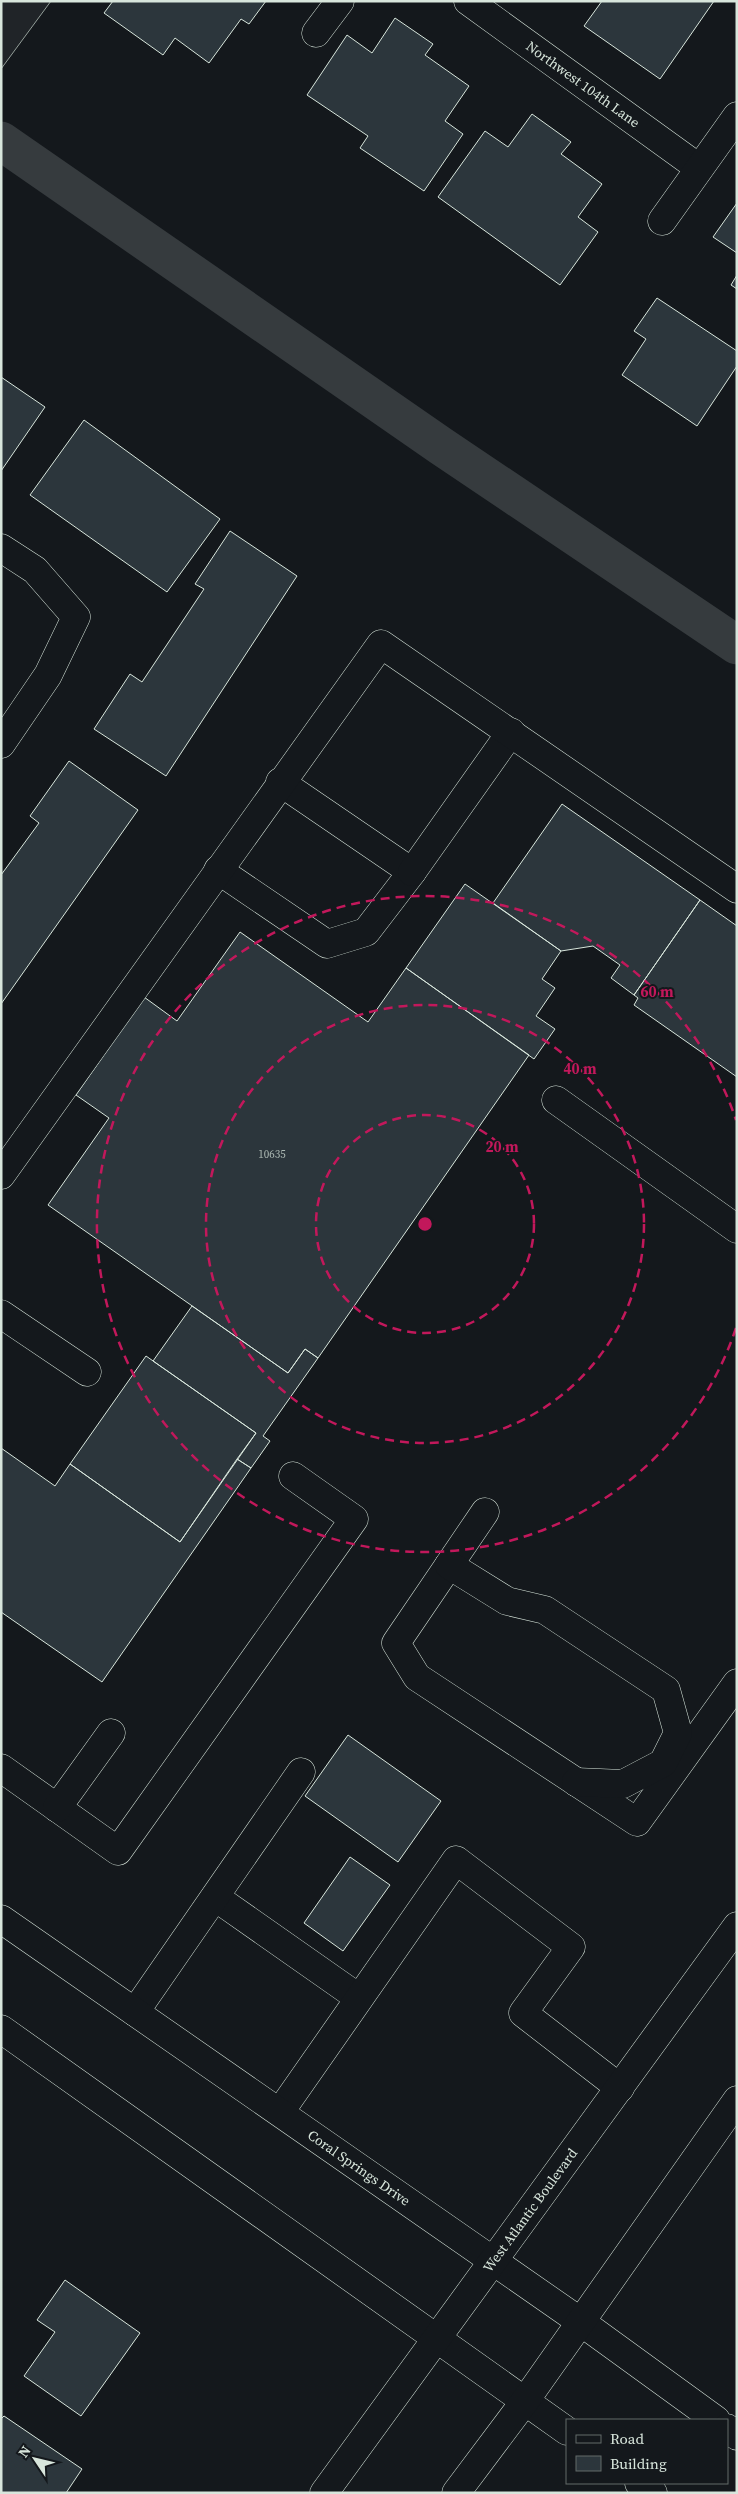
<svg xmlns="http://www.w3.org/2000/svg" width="738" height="2494" viewBox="0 0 738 2494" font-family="'Source Serif 4',serif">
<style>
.green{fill:#202428;stroke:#939e99}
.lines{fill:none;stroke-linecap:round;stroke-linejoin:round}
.canal{stroke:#363b3e;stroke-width:39}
.building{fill:#2c363c;stroke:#d8e6dc}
.minor-casing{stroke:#d8e6dc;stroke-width:29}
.major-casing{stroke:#d8e6dc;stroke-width:29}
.minor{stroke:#14181c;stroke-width:28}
.major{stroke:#14181c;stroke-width:28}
.ring{fill:none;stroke:#c2185b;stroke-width:2.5;stroke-dasharray:9 6}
.labels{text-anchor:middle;stroke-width:4;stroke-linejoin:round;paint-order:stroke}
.number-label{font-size:11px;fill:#adbab4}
.street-label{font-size:14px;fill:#d8e6dc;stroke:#14181c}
.centre{fill:#c2185b;stroke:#14181c;stroke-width:2.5}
.ring-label{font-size:15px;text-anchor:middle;font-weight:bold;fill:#c2185b;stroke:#14181c;stroke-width:4;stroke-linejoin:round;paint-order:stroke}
</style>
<rect width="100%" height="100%" fill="#14181c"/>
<path class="green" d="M1 1H51L1 69Z"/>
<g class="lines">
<path class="canal" d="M1 141 441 446 737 645"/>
</g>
<path class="building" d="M113 1H266L249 24 241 19 209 63 175 38 163 55 104 13Z
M602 1H714L660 79 584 26Z
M395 18 433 44 425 55 469 86 445 121 463 134 424 191 360 148 368 136 307 95 347 35 372 53Z
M532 114 571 142 561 154 602 184 578 217 598 232 560 285 438 197 485 131 508 147Z
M737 203V253L713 237Z
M737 275V289L731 285Z
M657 298 737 351V366L697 426 622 375 646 339 634 331Z
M1 377 45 407 1 471Z
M84 420 220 519 167 592 30 495Z
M230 531 297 576 166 776 94 729 130 674 142 682 204 589 195 584Z
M69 761 138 810 1 1004V875L39 823 30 816Z
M562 804 700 900 634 995 611 978 620 965 593 946 561 951 493 903Z
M465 884 561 951 542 979 555 988 536 1016 555 1029 534 1059 406 968Z
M700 900 737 926V1077L634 1005 638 998 634 995Z
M240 932 368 1022 406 968 529 1055 318 1358 305 1349 288 1373 48 1205 109 1118 76 1095 144 997 177 1021Z
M192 1306 288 1373 305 1349 318 1358 263 1436 270 1441 251 1468 237 1459 256 1433 153 1361Z
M146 1356 256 1433 180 1542 70 1464Z
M1 1448 55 1486 70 1464 180 1542 237 1459 251 1468 102 1682 1 1612Z
M348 1735 441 1801 398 1862 305 1796Z
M350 1857 390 1885 343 1951 304 1923Z
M65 2280 140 2333 81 2416 24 2376 55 2332 37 2320Z
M4 2416 82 2469 66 2493H1V2419Z"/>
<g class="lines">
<defs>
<g id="minor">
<path id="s1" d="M468 1 699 168"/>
<path d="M316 33 340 1"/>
<path d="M662 221 737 116"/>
<path d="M1 548 35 570 76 617 48 675 1 744"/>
<path d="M218 870 327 944 366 932 412 872 280 782"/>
<path d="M412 872 511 732"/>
<path d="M556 1100 737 1229"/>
<path d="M1 1175 381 644 737 889"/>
<path d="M1 1314 87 1372"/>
<path d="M485 1512 396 1643 417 1677 637 1822 737 1683"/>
<path d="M449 1565 507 1601 545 1610 666 1690 678 1733 663 1763 623 1784 576 1782"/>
<path d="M1 1768 118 1851 354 1519 293 1476"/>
<path d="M57 1808 111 1733"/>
<path d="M215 1897 359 1998"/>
<path d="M135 2012 301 1772"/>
<path d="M280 2112 456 1860 571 1947 523 2013 620 2088"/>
</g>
<g id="major">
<path id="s2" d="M1 1919 581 2322 716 2420"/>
<path d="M1 2029 567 2431"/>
<path d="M727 2428 737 2436"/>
<path d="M639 2483 653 2493"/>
<path id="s3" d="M324 2493 737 1926"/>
<path d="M456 2493 525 2401 737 2100"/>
</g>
</defs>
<use href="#minor" class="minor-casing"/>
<use href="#major" class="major-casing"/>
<use href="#minor" class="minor"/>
<use href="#major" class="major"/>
</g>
<g class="ring">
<circle cx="425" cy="1224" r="109"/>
<circle cx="425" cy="1224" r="219"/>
<path d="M736 1328A328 328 0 1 1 736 1120"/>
</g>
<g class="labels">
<g class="number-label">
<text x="272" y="1158">10635</text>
</g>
<g class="street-label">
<text dy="5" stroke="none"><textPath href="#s1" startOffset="142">Northwest 104th Lane</textPath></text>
<text dy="5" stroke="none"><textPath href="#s2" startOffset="436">Coral Springs Drive</textPath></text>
<text dy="5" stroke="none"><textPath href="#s3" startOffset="350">West Atlantic Boulevard</textPath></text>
</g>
</g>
<circle cx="425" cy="1224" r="8" class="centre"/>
<g class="ring-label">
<text x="657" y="997">60 m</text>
<text x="580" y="1074">40 m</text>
<text x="502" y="1152">20 m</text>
</g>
<rect width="738" height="2494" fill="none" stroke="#d8e6dc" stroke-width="5"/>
<rect x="566" y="2419" width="162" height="65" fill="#14181c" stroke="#626a69"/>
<rect x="576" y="2435" width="25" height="8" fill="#14181c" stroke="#626a69"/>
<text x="610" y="2444" font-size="15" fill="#d8e6dc">Road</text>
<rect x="576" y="2456" width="25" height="15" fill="#2c363c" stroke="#626a69"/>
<text x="610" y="2469" font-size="15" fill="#d8e6dc">Building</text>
<g transform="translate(35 2459) rotate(305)" stroke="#14181c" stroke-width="4" paint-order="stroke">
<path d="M0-4L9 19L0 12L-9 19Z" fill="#d8e6dc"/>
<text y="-8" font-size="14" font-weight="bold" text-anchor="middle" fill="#d8e6dc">N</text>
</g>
</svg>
